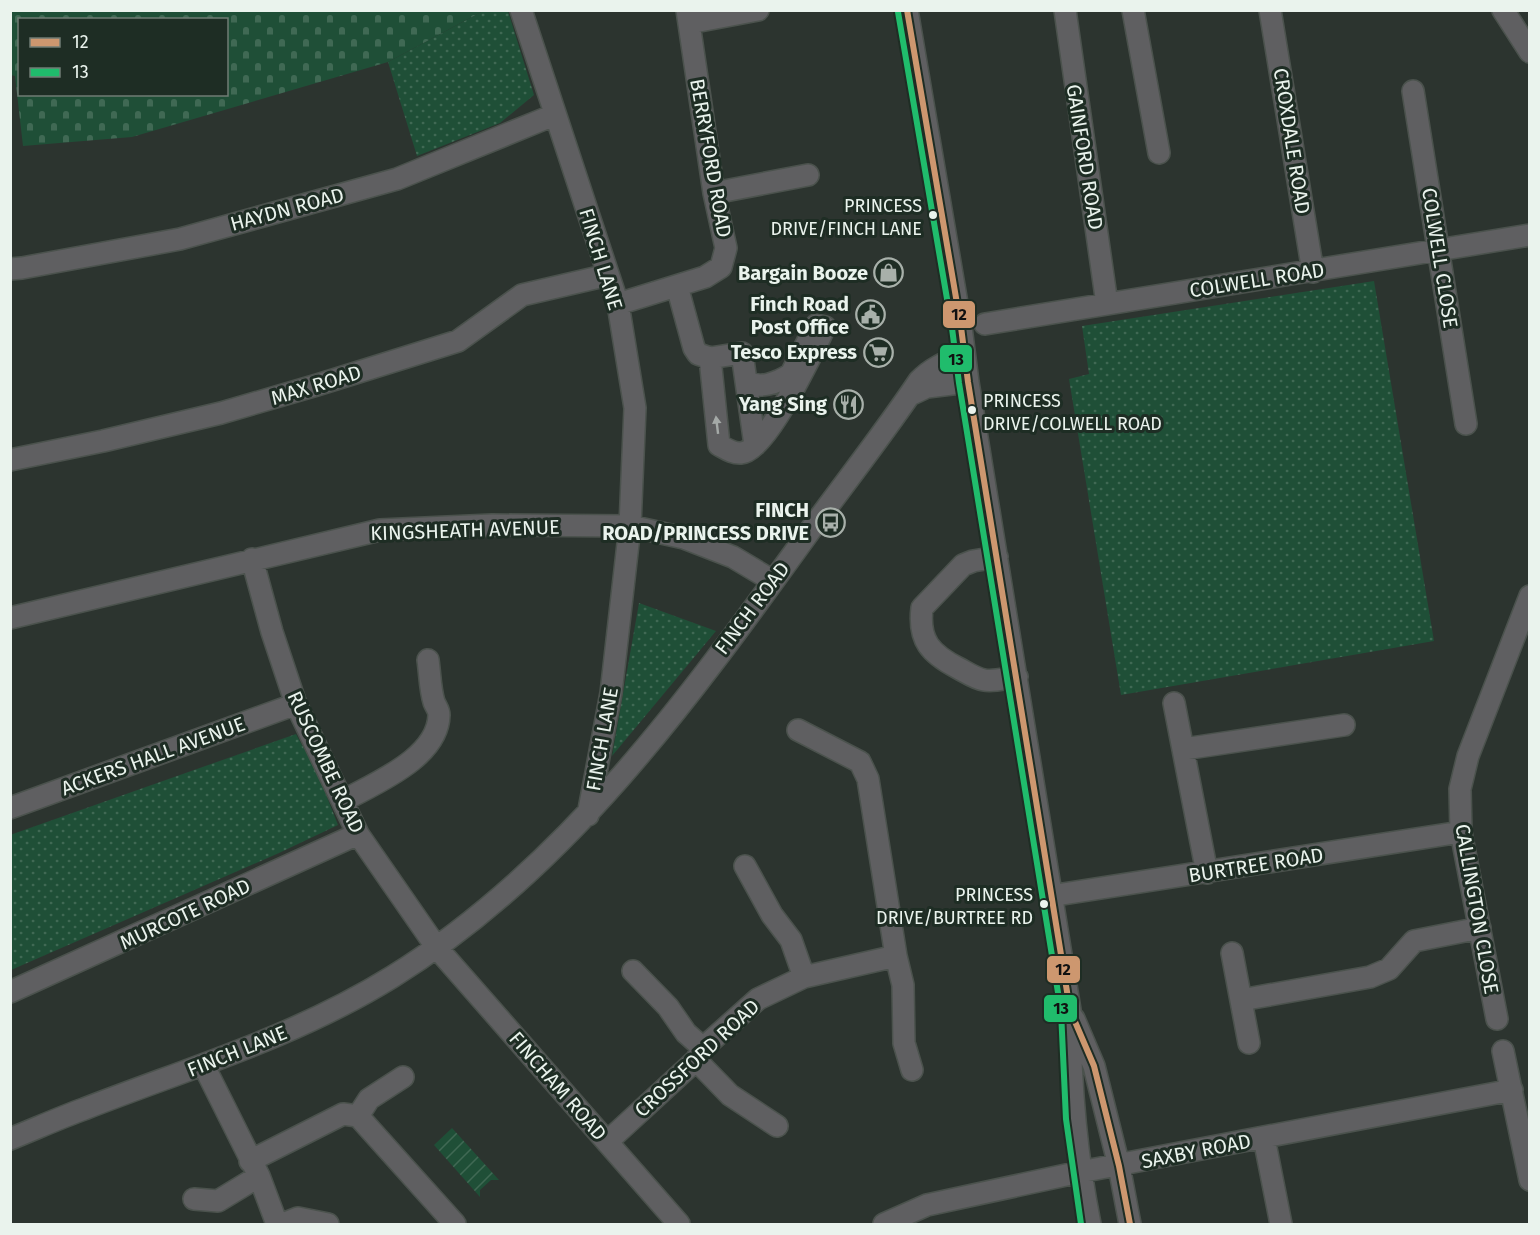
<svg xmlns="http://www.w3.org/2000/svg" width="1540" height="1235" viewBox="0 0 1540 1235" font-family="'Fira Sans',sans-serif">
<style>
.grass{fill:url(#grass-dots)}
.cemetery{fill:url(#cemetery-stones);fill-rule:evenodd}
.garden{fill:url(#garden-furrows)}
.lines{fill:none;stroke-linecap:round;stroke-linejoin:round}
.minor-casing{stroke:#4b524d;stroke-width:24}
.minor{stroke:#5f5f61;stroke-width:21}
.bus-1-casing{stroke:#1e2d24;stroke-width:10}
.bus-2-casing{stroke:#1e2d24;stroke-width:10}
.bus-1{stroke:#cd976f;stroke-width:6}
.bus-2{stroke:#20bc6c;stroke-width:6}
.oneway{fill:#a4a9a7}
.bus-dot{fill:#eaf3ed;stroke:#1e2d24;stroke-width:2}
.labels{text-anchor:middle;stroke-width:6;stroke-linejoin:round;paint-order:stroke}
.bus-label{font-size:18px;fill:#eaf3ed;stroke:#1e2d24;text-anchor:end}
.street-label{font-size:20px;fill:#eaf3ed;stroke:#1e2d24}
.poi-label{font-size:20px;font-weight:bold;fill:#eaf3ed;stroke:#1e2d24;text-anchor:end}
.line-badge{stroke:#1e2d24;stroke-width:2}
.pale-badge-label{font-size:16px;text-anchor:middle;font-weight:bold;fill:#111}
</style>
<defs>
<pattern id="grass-dots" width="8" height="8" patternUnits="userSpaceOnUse" patternTransform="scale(1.5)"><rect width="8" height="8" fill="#1f4f37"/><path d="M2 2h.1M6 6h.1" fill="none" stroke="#406954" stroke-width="1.8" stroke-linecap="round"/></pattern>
<pattern id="cemetery-stones" width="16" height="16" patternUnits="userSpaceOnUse" patternTransform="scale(1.5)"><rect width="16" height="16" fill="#1f4f37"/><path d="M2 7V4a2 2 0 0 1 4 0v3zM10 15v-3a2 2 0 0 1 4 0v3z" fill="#406954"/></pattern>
<pattern id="garden-furrows" width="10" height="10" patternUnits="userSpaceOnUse" patternTransform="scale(1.5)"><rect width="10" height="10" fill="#1f4f37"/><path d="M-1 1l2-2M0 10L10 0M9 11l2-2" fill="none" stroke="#406954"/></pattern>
</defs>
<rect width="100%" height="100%" fill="#2c342f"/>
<path class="grass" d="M483 11H508L534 95 500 123 417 156 388 62Z
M1374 281 1434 641 1121 695 1069 379 1089 374 1082 326Z
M639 603 716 631 612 756Z
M296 734 318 774 338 825 279 853 11 970 10 835Z"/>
<path class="cemetery" d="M10 11 11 10 483 11 388 62 132 137 23 146 15 76 11 75ZM20 20H226V94H20Z"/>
<path class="garden" d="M452 1128 499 1180H491L480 1190V1197L434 1145Z"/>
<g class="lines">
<defs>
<path id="minor" d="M521 10 618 304 635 408 630 526 611 693 588 815
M907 10 961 327 968 382 1070 1010C1070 1082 1076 1154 1090 1224
M1065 10 1107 304
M1133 10 1159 153
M1270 10 1313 272
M1503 10 1530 52
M689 23 758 10
M1413 91 1466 424
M714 193 808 175
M10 269 22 268 180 239 397 179 554 115
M677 286 694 348 698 354 710 358 742 353 755 445
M618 304 705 277 721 267 726 248 714 193 687 10
M985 324 1530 235
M710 358 719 445C725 448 733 454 741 453 767 451 813 351 825 327L816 325 791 374C779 382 758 391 746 380
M910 395 927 387 968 382
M10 460 103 441 221 413 317 385 458 341 522 295 608 275
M997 557 973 561 963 565 922 608C918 641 931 654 958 668 966 672 974 678 984 680 994 682 1006 678 1017 677
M252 559 272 632 296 704 358 834 437 948 679 1224
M10 618 380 530 492 525 630 526 684 538 733 557 773 581
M1174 703 1207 873
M798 730 860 762 868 779 896 956 903 985 904 1043 912 1070
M1184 749 1344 725
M343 801C375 783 438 758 439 715 439 710 436 707 434 702 430 689 430 674 428 660
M10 808 296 704
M745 866 772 915 791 940 804 977
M1050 896 1461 832
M1232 953 1249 1043
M633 971 668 1007 686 1033 703 1048
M10 992 358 834
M1241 1000 1370 977 1389 969 1414 941 1480 928
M1074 1019 1094 1066 1119 1166 1130 1224
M1497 1019 1461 832 1460 789 1468 756 1530 596
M1503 1051 1530 1180
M696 1060 730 1095 777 1126
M204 1066 259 1176 277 1224
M358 1116 369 1099 403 1077
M1264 1138 1281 1224
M10 1139C35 1129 59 1118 84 1109 189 1068 295 1037 392 977 565 870 687 701 804 539 842 486 883 435 919 381 932 367 947 362 964 355
M607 1142 696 1060 703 1048 758 999 804 977 896 956
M250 1161 343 1114 358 1116 455 1224
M194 1199 218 1201 259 1176
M283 1224 298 1218 328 1224
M884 1224 927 1205 1080 1172 1512 1090"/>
</defs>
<use href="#minor" class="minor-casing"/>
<use href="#minor" class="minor"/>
<defs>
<path id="bus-1" d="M907 10 961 327 968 382 1070 1010 1094 1066 1119 1166 1130 1224"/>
<path id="bus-2" d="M898 12 952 328 959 383 1061 1011 1066 1119 1081 1224"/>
</defs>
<use href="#bus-1" class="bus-1-casing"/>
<use href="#bus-2" class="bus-2-casing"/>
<use href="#bus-1" class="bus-1"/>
<use href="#bus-2" class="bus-2"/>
</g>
<defs><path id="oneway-solid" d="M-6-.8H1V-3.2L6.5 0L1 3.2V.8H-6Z" transform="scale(1.5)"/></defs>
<use class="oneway" href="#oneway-solid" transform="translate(717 425) rotate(-97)"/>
<defs>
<symbol id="shop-ring" viewBox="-11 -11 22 22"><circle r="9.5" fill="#1e2d24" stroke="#a8b0aa" stroke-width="1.5"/><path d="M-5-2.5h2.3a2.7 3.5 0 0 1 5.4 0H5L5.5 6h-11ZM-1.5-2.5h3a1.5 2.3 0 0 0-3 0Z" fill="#a8b0aa"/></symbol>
<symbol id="civic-ring" viewBox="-11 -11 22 22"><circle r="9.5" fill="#1e2d24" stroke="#a8b0aa" stroke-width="1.5"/><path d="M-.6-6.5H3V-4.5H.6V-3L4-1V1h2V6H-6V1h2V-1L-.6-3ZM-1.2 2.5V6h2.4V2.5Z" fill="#a8b0aa"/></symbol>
<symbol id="supermarket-ring" viewBox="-11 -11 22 22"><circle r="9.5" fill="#1e2d24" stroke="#a8b0aa" stroke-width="1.5"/><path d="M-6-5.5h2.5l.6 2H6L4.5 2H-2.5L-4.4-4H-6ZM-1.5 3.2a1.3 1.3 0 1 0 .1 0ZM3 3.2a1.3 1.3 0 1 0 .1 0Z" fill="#a8b0aa"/></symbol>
<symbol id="restaurant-ring" viewBox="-11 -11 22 22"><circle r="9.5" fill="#1e2d24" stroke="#a8b0aa" stroke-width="1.5"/><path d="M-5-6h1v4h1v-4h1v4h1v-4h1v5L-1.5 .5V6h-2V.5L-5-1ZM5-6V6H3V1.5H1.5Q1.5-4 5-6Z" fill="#a8b0aa"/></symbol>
<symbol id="bus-ring" viewBox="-11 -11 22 22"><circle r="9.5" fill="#1e2d24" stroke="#a8b0aa" stroke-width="1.5"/><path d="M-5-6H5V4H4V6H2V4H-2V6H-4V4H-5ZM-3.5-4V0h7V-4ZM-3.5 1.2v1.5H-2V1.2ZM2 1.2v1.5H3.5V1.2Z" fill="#a8b0aa"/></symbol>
</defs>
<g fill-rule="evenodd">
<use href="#shop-ring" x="872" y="256" width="33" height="33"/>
<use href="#civic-ring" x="854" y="298" width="33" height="33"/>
<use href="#supermarket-ring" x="862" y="336" width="33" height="33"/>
<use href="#restaurant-ring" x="832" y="388" width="33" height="33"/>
<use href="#bus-ring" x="814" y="506" width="33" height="33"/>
</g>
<g class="bus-dot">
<circle cx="933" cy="215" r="5"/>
<circle cx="972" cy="410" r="5"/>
<circle cx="1044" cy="904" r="5"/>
</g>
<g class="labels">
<g class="bus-label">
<text x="922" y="212">PRINCESS<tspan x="922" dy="23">DRIVE/FINCH LANE</tspan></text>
<text x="983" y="407" text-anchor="start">PRINCESS<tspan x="983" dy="23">DRIVE/COLWELL ROAD</tspan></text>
<text x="1033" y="901">PRINCESS<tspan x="1033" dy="23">DRIVE/BURTREE RD</tspan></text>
</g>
<g class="street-label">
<text transform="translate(1292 141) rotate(81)" y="7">CROXDALE ROAD</text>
<text transform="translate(1085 157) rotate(81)" y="7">GAINFORD ROAD</text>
<text transform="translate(711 158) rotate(80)" y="7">BERRYFORD ROAD</text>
<text transform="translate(287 209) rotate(-15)" y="7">HAYDN ROAD</text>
<text transform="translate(1440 258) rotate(81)" y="7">COLWELL CLOSE</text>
<text transform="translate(601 259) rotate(73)" y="7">FINCH LANE</text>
<text transform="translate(1257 280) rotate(-9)" y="7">COLWELL ROAD</text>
<text transform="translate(316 385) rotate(-17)" y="7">MAX ROAD</text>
<text transform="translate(465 530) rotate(-2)" y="7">KINGSHEATH AVENUE</text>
<text transform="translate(752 608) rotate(-53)" y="7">FINCH ROAD</text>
<text transform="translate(602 739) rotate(-80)" y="7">FINCH LANE</text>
<text transform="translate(153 756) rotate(-20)" y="7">ACKERS HALL AVENUE</text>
<text transform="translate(326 762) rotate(65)" y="7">RUSCOMBE ROAD</text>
<text transform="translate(1256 865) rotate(-9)" y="7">BURTREE ROAD</text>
<text transform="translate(1477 909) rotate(80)" y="7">CALLINGTON CLOSE</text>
<text transform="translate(185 914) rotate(-25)" y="7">MURCOTE ROAD</text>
<text transform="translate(237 1051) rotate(-22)" y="7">FINCH LANE</text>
<text transform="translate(697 1058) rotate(-43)" y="7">CROSSFORD ROAD</text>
<text transform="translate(558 1086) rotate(49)" y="7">FINCHAM ROAD</text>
<text transform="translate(1196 1151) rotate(-11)" y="7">SAXBY ROAD</text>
</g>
<g class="poi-label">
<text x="868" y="280">Bargain Booze</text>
<text x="849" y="311">Finch Road<tspan x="849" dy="23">Post Office</tspan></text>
<text x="857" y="359">Tesco Express</text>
<text x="827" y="411">Yang Sing</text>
<text x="809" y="517">FINCH<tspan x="809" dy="23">ROAD/PRINCESS DRIVE</tspan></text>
</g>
</g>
<g class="line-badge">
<rect x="942" y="300" width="34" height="29" rx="6" fill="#cd976f"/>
<rect x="939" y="344" width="34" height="29" rx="6" fill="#20bc6c"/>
<rect x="1046" y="955" width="35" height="29" rx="6" fill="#cd976f"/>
<rect x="1043" y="994" width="35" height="29" rx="6" fill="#20bc6c"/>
</g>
<g class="pale-badge-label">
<text x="959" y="320">12</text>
<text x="956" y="365">13</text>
<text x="1063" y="975">12</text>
<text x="1061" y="1014">13</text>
</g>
<rect width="1540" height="1235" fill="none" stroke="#eaf3ed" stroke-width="24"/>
<rect x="18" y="18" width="210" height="78" fill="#1e2d24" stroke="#707c74" stroke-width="1.5"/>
<rect x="30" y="38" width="30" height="9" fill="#cd976f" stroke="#707c74" stroke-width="1.5"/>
<text x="72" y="48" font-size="18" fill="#eaf3ed">12</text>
<rect x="30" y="68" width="30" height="9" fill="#20bc6c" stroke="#707c74" stroke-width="1.5"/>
<text x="72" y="78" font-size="18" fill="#eaf3ed">13</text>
</svg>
